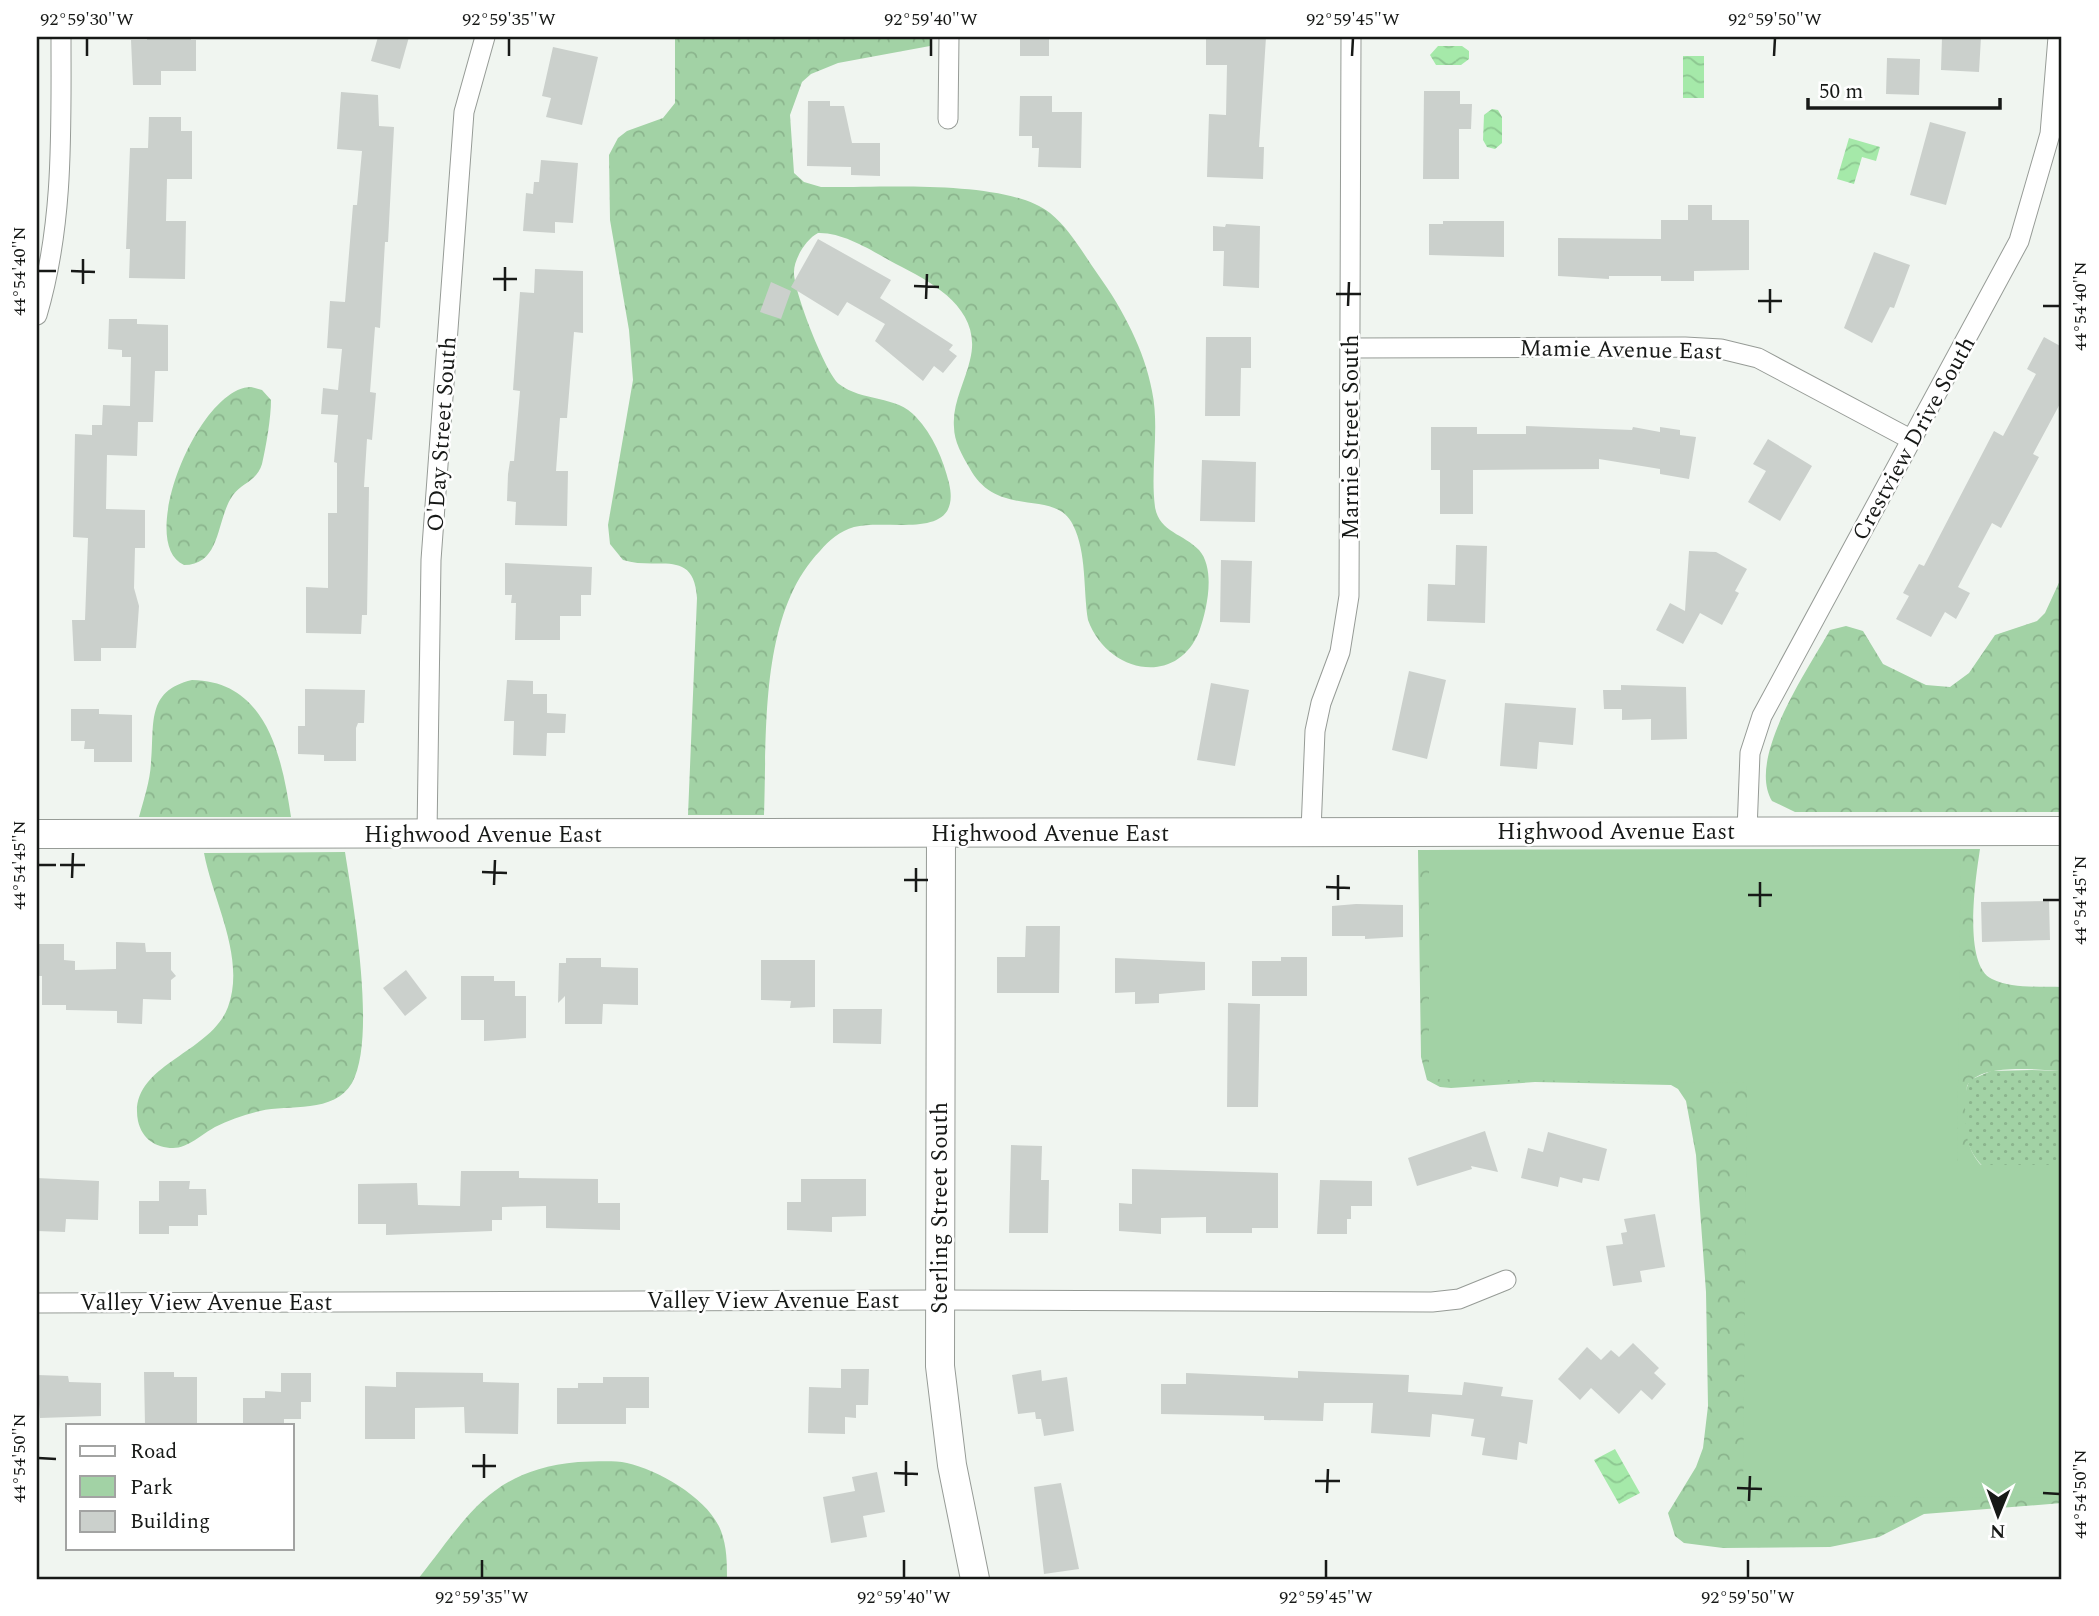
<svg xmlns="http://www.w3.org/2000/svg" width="2099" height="1616" viewBox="0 0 2099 1616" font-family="Spectral,serif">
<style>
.grass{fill:url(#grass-dots)}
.forest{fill:url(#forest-crowns)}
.green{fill:#a2d2a5}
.water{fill:url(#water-waves)}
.building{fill:#cbd0cc}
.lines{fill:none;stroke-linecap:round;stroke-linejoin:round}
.street-casing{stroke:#969b96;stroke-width:21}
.secondary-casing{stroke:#969b96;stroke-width:30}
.street{stroke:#fff;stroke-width:19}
.secondary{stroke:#fff;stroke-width:28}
.ticks{fill:none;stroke:#171917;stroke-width:2.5}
.labels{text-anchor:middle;stroke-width:5;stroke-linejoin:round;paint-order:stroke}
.street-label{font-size:23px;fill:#171917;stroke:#fff}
.neatline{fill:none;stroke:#171917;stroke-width:2.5}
.ticks-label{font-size:18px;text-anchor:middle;fill:#171917}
</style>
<defs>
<pattern id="grass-dots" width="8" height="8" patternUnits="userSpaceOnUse" patternTransform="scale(1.75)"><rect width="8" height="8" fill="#a2d2a5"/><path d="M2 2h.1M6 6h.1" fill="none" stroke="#8bb48d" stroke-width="1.8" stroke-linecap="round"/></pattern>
<pattern id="forest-crowns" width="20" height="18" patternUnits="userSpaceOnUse" patternTransform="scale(1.75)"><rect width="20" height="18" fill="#a2d2a5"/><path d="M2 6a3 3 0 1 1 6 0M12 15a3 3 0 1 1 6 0" fill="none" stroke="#8bb48d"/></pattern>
<pattern id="water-waves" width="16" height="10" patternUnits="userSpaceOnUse" patternTransform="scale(1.75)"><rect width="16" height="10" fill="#a5e9a9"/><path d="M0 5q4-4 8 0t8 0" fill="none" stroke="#8dc791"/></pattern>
</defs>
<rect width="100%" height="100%" fill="#f0f5f0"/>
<path class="grass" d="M2032 1070 2062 1071V1210C2018 1188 1963 1176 1964 1117 1964 1104 1964 1091 1970 1080L1991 1071Z"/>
<path class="forest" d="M675 37H930V46L838 63 811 74 802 82 790 115 794 173 804 182 821 187C879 188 1005 178 1050 213 1070 229 1084 255 1099 276 1122 308 1145 351 1152 391 1160 429 1150 468 1155 507 1159 532 1184 534 1199 550 1216 569 1207 610 1199 632 1175 689 1106 671 1088 620 1083 589 1087 553 1073 525 1055 487 997 521 969 467 962 455 954 441 954 427 952 404 965 382 970 360 983 310 934 283 896 264 874 252 844 232 818 233 806 239 794 259 794 272 793 290 826 374 839 384 862 402 897 395 916 417 933 435 943 459 949 483 963 543 888 518 854 527 840 531 829 540 820 551 759 614 767 733 764 815H688L697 598C694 547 657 571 623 560L610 544 608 525 633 380 629 330 610 220 609 155 618 138 627 131 663 118 675 103Z
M251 387 262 390 271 400C271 418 266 447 262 464 257 481 242 483 233 495 216 518 222 565 184 565 135 543 199 387 251 387Z
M2062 576V812H1795L1772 801C1746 758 1809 668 1830 630L1846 626 1863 631 1883 664 1926 685 1950 687 1969 673 1995 635 2037 621 2045 613Z
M192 680C267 681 282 757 291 817H139C144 799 150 781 151 763 155 725 145 691 192 680Z
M1980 849C1976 876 1962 965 1992 979 2012 989 2041 986 2062 987V1071C2038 1070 1980 1062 1967 1086 1955 1175 1994 1176 2062 1210V1503L1924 1514 1879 1537 1830 1547 1723 1548 1684 1543 1675 1536 1668 1513 1696 1467 1703 1448 1708 1406 1706 1292 1696 1155 1686 1101 1678 1089 1671 1085 1535 1082 1451 1088 1440 1087 1427 1080 1421 1057 1418 850Z
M345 852C353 903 377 1038 352 1083 334 1114 289 1104 260 1111 244 1115 229 1120 215 1127 202 1134 188 1148 173 1148 156 1148 142 1139 138 1121 127 1065 210 1055 228 1007 246 958 213 901 204 853Z
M578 1462C594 1462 611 1460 627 1463 659 1470 709 1499 721 1531 727 1547 727 1563 727 1579H418C468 1516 490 1470 578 1462Z"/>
<path class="green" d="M1961 849 1957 1165H2062V1498L1743 1496 1747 1083 1429 1079V850Z"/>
<path class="water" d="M1438 46H1462L1469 51V59L1461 65H1436L1430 55Z
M1683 56H1704V98H1683Z
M1492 109 1498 110 1502 117V143L1495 149 1487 147 1483 140 1484 115Z
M1849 138 1880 147 1876 161 1862 157 1854 184 1837 179Z
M1615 1449 1640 1493 1619 1504 1594 1460Z"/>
<path class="building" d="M147 37H191V40H196V71H161V85H133L131 40H147Z
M378 37H409L400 69 371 61Z
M1020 37H1049V56H1020Z
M1206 37H1266L1259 147H1264L1263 179 1207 177 1209 114 1226 115 1227 65H1206Z
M1942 37H1981L1979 72 1941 70Z
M553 47 598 57 582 125 546 117 551 98 542 96Z
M1887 58 1920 59 1919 95 1886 94Z
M1424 91H1460V104H1472L1471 129H1459V179H1423Z
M341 92 378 95 379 126 394 127 388 242H385L380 328 375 327 370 392 376 393 372 440 367 439 364 487H369L367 615H362L361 634 306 633V587L328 588V513H337V463L334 462 338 415 321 414 323 388 338 390 342 349 327 348 330 301 345 302 353 205H357L362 151 337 149Z
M1020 96H1052V112H1082L1081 168 1038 167 1039 148H1032V136H1019Z
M808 101H830V106H844L852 143H880V176L851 175V167L807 166Z
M149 117H181V131H192V179H167L166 221H186L185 279 129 278 130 249H126L130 148H148Z
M1930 122 1966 132 1946 205 1910 195Z
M541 160 578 163 573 223 555 222V233L523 231 526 193 533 194 534 182H539Z
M1688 205H1712V220H1749V270L1694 271V281H1661V276H1609V279L1558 276V238L1661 239V220H1688Z
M1443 221H1504V257L1429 255V224H1443Z
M1226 224 1260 226 1259 288 1223 286 1224 251H1213V226L1225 227Z
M818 239 891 280 880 298 953 345 949 350 957 356 943 373 934 366 923 381 875 341 885 324 847 302 838 316 791 287Z
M1874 252 1910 265 1894 308 1890 307 1872 343 1844 328Z
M535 269 583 271V333L574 332 567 418H560L556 471H568L567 526 515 525 516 502 507 501 508 474 510 461H514L520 391 513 390 520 292 534 293Z
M771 282 791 291 781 319 760 312Z
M109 319H137V324L168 325V371H155L153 422H138L137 456 107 455 106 509 145 510V548H135L134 588 139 606 136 648H101V661H74L72 620H85L88 538 73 537 75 434 92 435V425H102L103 405 130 406 131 357H122V350L108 349Z
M1206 337H1251V368H1241L1240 416H1205Z
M2044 337 2062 347V400L2033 454 2039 457 2001 528 1992 523 1958 587 1970 593 1956 619 1945 612 1931 637 1896 619 1909 596 1903 593 1919 564 1924 566 1994 431 2003 436 2036 374 2027 369Z
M1526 426 1632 430 1633 427 1660 432V427L1680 430V435L1696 437 1689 479 1660 474V469L1599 459V469L1473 470V514H1440V470H1431V427H1477V434H1526Z
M1768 439 1812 466 1780 521 1748 502 1766 471 1753 464Z
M1202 460 1256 462 1255 522 1200 521Z
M1456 545 1487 546 1485 623 1427 621 1428 584 1455 585Z
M1689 551 1716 552 1747 569 1735 591 1739 593 1722 625 1700 613 1683 644 1656 630 1670 603 1685 611Z
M1221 560 1252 561 1250 623 1220 622Z
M505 563 592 567 591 595H581V616H560V640H515L516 603H511L512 595H505Z
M1409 671 1446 680 1427 759 1392 750Z
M507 680 533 681V694H547V713L566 714 565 733H547L546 756 513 755 514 721H504Z
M1211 683 1249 690 1235 766 1197 760Z
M1621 685 1686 687 1687 739 1651 740V719L1622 720V709H1604L1603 690H1621Z
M305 689 365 690 364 723H358L356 728V761H324V755L298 754V726H305Z
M1505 703 1576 708 1573 745 1539 742 1537 769 1500 766Z
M71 709H99V714L132 715V762H94V749H84L85 741H71Z
M2049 901 2050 940 1982 942 1981 902Z
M1356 904 1403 905V937L1365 939V936H1332V906Z
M1026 926H1060L1059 993H997V957H1025Z
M116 942 145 943 146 952H171V970L176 976 171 980V1000L143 999 142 1024 117 1023V1011L66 1010V1005H42V976H37V944H64V960L75 961V970L116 969Z
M1281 957H1307V996H1252V961H1281Z
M566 958H601V967L638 968V1005L603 1004 602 1024H565V996L558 1003 559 963H566Z
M1115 958 1205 962V990L1159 994V1003L1135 1004V992L1115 993Z
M761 960H815V1007L790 1008 791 1001 761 1000Z
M406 970 427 998 405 1016 383 988Z
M461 976H494V981H515V996H526V1038L484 1041V1020H461Z
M1228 1003 1260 1004 1258 1107H1227Z
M833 1009H882L881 1044 833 1043Z
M1485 1131 1498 1172 1471 1166 1472 1169 1417 1186 1408 1158Z
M1548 1132 1607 1149 1599 1181 1583 1178 1582 1183 1560 1177 1558 1187 1521 1178 1528 1148 1543 1152Z
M1011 1145 1042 1146 1041 1180H1049L1048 1233H1009Z
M1132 1169 1278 1173V1228H1252V1233H1206V1217L1161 1218V1234L1119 1231V1203L1132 1204Z
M461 1171H519V1178L598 1179V1203H620V1230L546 1228V1206L502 1207V1220H492V1231L386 1235V1224H358V1184L417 1183 418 1205 460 1206Z
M37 1178 99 1181 98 1220 66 1219 65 1232 37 1231Z
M801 1179H866V1216L832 1217V1232L787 1230V1202H801Z
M1320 1180 1372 1181V1206H1351V1219H1347V1234H1317Z
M159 1181H190L189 1189H206L207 1215H198V1226H169V1234H139V1201H159Z
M1655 1214 1665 1267 1640 1271 1642 1282 1613 1286 1606 1246 1623 1244 1621 1233 1627 1232 1624 1219Z
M1633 1343 1659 1368 1654 1373 1666 1384 1652 1400 1641 1390 1619 1414 1591 1388 1580 1400 1558 1379 1587 1347 1601 1360 1611 1350 1619 1357Z
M841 1369H869L868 1405H856V1418L845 1417V1434L808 1433 809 1387 841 1388Z
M1041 1370 1042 1381 1067 1377 1074 1431 1044 1436 1041 1419H1036L1035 1412 1018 1414 1012 1375Z
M1298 1371 1409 1375 1408 1392 1462 1395 1464 1382 1503 1387 1501 1396 1533 1400 1527 1444 1519 1442 1517 1460 1482 1455 1485 1438 1471 1436 1474 1419 1432 1414 1430 1437 1371 1433 1373 1403H1324L1323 1421 1264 1420V1416L1161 1414V1384H1186V1373L1298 1378Z
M144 1372H174V1377H197V1425H145Z
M396 1372 483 1373V1382L519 1383 518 1434 465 1433 464 1407 415 1408V1439H365V1386L396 1387Z
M281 1373H311V1402H301V1419H284V1425H243V1398H265V1391L281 1392Z
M37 1375 68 1376 69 1382 101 1383V1416L40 1418Z
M603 1377H649V1408H626V1424H557V1388H578V1383H603Z
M877 1472 885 1512 863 1516 867 1537 831 1543 823 1497 855 1491 852 1477Z
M1061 1483 1079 1569 1044 1574 1034 1487Z"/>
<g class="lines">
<defs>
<path id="street" d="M948 119 949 37
M37 315C64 224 61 131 61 37
M1350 348 1685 347 1721 349 1758 358 1912 440
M1311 831 1315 731 1321 703 1340 652 1349 596 1351 37
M1747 831 1750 753 1762 716 2019 241 2050 134 2058 37
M427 834 431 560 464 112 485 37
M37 1303 939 1300 1432 1302 1459 1299 1506 1280"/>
<path id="secondary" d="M941 833 940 1366 952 1465 975 1579
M37 834 2062 831"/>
</defs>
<use href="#street" class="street-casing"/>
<use href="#secondary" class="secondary-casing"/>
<use href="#street" class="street"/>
<use href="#secondary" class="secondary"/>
</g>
<path class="ticks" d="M87 56V38M509 56V38M931 56V38M1352 56 1353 38M1774 56 1775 38M38 271H56M71 271 95 272M493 279H517M83 284V259M914 286 939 287M505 291V267M1336 294H1361M926 299 927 274M1758 301H1782M1348 306 1349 282M2043 306H2060M1770 313V289M38 865H56M60 865H85M482 872 507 873M72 878 73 853M904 880H928M494 885 495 860M1326 887 1350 888M916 892V868M1748 895H1772M1338 900V875M2043 900H2060M1760 907V882M38 1458 56 1459M472 1466H496M894 1473 918 1474M484 1478V1454M1315 1481H1340M906 1486V1461M1737 1488 1762 1489M1327 1493 1328 1469M2043 1493 2060 1494M1749 1501 1750 1476M482 1578V1560M904 1578V1560M1326 1578V1560M1748 1578V1560"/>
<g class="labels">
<g class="street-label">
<text transform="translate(1621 349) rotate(1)" y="8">Mamie Avenue East</text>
<text transform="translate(441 434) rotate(-86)" y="8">O'Day Street South</text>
<text transform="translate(1350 437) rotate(-90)" y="8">Marnie Street South</text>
<text transform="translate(1913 438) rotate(-61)" y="8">Crestview Drive South</text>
<text x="1616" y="839">Highwood Avenue East</text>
<text x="1050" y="841">Highwood Avenue East</text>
<text x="483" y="842">Highwood Avenue East</text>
<text transform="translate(939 1208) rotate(-90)" y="8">Sterling Street South</text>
<text x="773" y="1308">Valley View Avenue East</text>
<text x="206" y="1310">Valley View Avenue East</text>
</g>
</g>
<rect width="2099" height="1616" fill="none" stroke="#ffffff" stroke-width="77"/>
<rect x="66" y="1424" width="228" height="126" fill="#ffffff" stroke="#a2a3a2" stroke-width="2"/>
<rect x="80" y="1446" width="35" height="10" fill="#ffffff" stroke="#a2a3a2" stroke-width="2"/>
<text x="130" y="1458" font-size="21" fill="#171917">Road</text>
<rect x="80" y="1476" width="35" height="21" fill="#a2d2a5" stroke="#a2a3a2" stroke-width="2"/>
<text x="130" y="1494" font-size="21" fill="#171917">Park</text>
<rect x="80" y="1511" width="35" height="21" fill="#cbd0cc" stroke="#a2a3a2" stroke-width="2"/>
<text x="130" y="1528" font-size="21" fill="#171917">Building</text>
<g transform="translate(1998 1515) rotate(181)" stroke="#ffffff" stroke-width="5" paint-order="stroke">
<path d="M0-5L12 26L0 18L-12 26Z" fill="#171917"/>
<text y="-10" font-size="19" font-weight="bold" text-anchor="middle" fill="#171917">N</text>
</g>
<path d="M1808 98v10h192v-10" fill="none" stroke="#171917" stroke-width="3.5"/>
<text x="1819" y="98" font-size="21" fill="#171917" stroke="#ffffff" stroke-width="5" paint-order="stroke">50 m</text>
<rect x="38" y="38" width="2022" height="1540" class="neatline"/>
<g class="ticks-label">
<text x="87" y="25">92°59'30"W</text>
<text x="509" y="25">92°59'35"W</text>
<text x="931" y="25">92°59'40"W</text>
<text x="1353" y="25">92°59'45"W</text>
<text x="1775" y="25">92°59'50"W</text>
<text transform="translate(19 271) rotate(-90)" y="6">44°54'40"N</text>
<text transform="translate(2080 306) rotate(-90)" y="6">44°54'40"N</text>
<text transform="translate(19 865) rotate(-90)" y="6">44°54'45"N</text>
<text transform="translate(2080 900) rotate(-90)" y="6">44°54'45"N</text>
<text transform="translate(19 1458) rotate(-90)" y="6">44°54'50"N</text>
<text transform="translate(2080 1494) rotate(-90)" y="6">44°54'50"N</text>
<text x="482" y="1603">92°59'35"W</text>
<text x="904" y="1603">92°59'40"W</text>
<text x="1326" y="1603">92°59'45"W</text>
<text x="1748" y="1603">92°59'50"W</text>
</g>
</svg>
